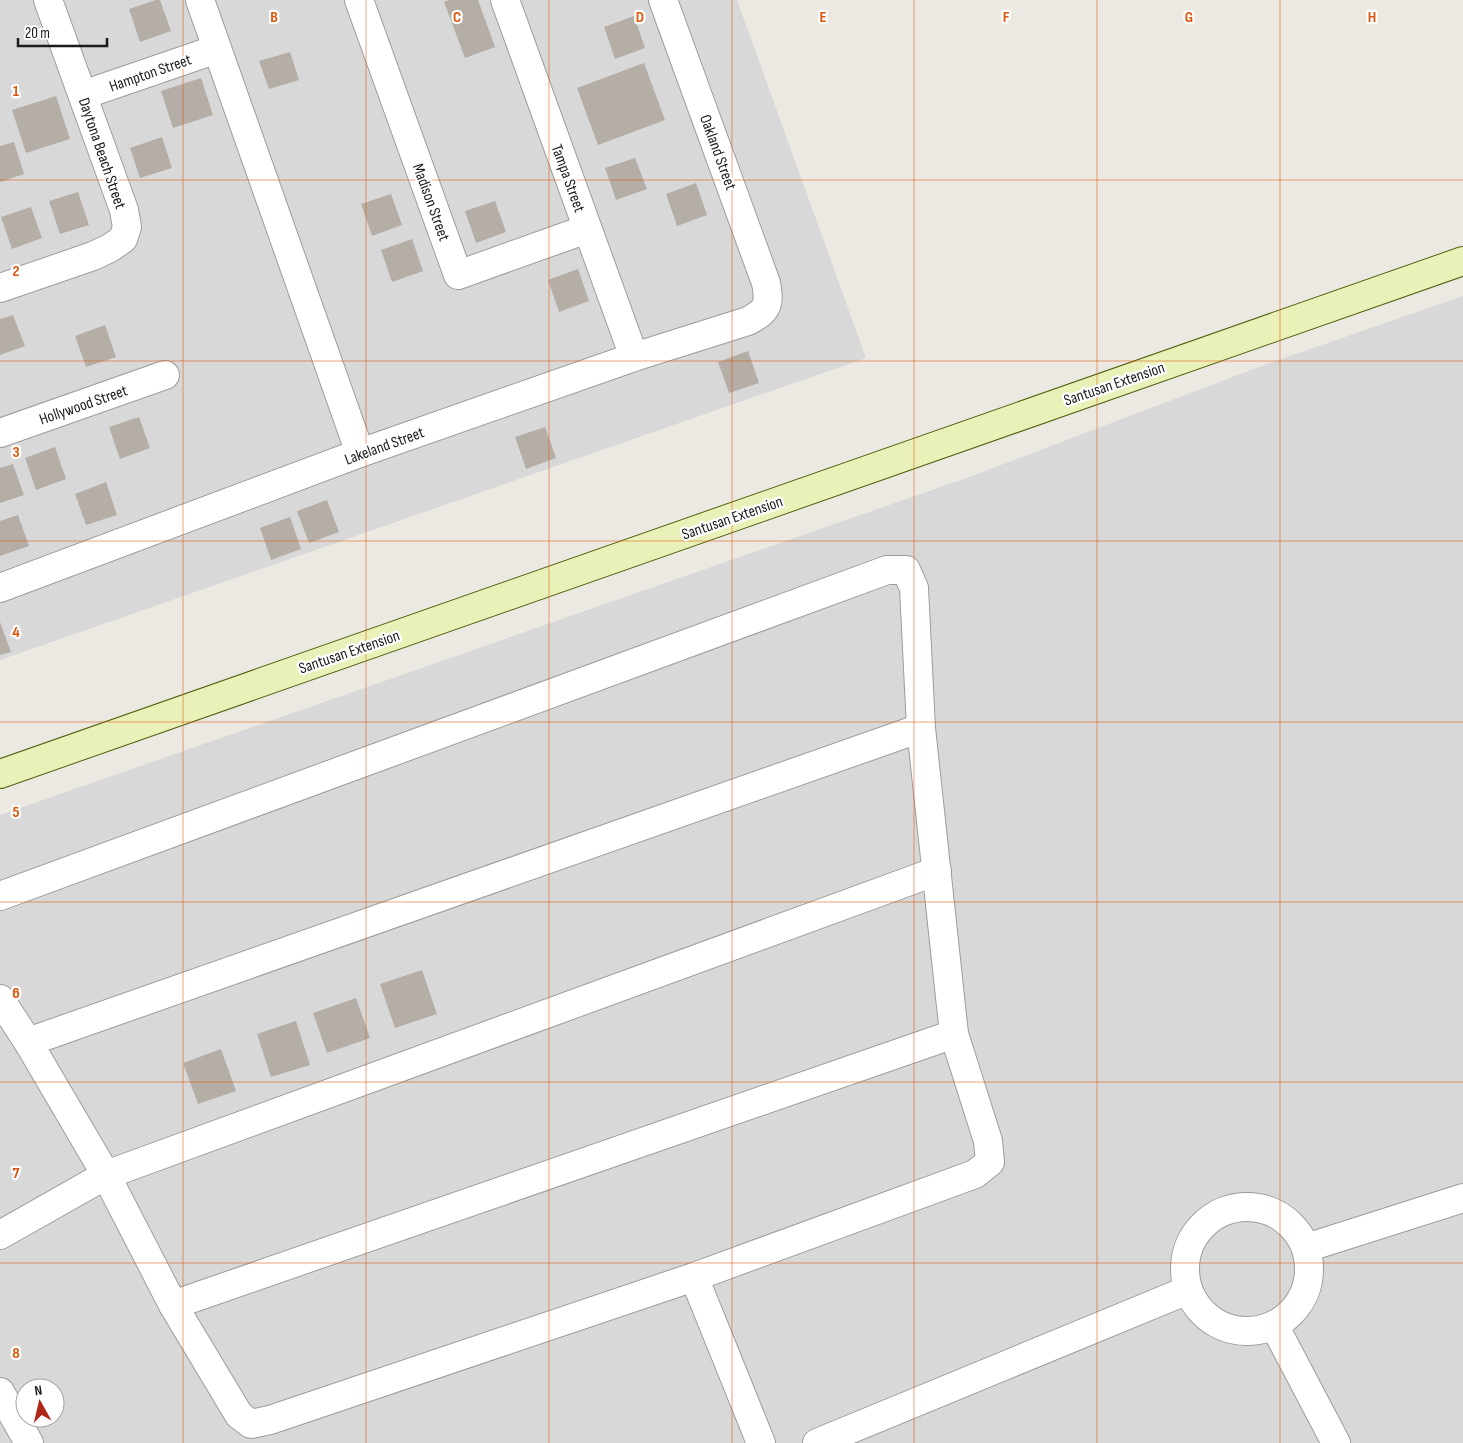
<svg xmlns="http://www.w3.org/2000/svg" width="1463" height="1443" viewBox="0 0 1463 1443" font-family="'Sofia Sans Condensed',sans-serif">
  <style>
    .residential { fill: #d9d8d8; fill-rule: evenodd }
    .building { fill: #b4aea7 }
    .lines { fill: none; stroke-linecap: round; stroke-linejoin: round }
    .street-casing { stroke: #9c9c9c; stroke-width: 30 }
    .secondary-casing { stroke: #526310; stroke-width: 30 }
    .street { stroke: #fff; stroke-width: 28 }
    .secondary { stroke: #e9f1b9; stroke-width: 28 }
    .grid { fill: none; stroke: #de560d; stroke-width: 1; stroke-opacity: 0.55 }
    .labels { text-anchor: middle; stroke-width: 4.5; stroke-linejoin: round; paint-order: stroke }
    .street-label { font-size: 16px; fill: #1b1b1b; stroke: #fff }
    .grid-label { font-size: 16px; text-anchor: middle; font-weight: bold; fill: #de560d; stroke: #fff; stroke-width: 4.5; stroke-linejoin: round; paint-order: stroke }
  </style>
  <rect width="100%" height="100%" fill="#ebe9e1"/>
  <g class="residential">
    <polygon points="0,0 737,0 866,358 0,660"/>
    <path d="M 1463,296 L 1463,1443 L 0,1443 L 0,815 L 972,476 L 1264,365 ZM 25,1388 L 55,1388 L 55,1418 L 25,1418 Z"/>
  </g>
  <g class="building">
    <polygon points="156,0 160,0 171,31 140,42 129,9"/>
    <polygon points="449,0 478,0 495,47 465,58 444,2"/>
    <polygon points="634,16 645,48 615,59 604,27"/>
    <polygon points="290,52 299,80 269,89 259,61"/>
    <polygon points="644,63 665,120 598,145 577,88"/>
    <polygon points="201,78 213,115 173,128 161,91"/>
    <polygon points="56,96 70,139 26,153 12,110"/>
    <polygon points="162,137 172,168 140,178 130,148"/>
    <polygon points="14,142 24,174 0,182 0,146"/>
    <polygon points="635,158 647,189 616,200 605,168"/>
    <polygon points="696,183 707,215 677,226 666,194"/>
    <polygon points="78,192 89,225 60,234 49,201"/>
    <polygon points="391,194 402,225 372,236 361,204"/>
    <polygon points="495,201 506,232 476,243 465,211"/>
    <polygon points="31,207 42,238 12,249 1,217"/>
    <polygon points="412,239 423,271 392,282 381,250"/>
    <polygon points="578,269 589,301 559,312 548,280"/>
    <polygon points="13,315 25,346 0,355 0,319"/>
    <polygon points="105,325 116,357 86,367 75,336"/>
    <polygon points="748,351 759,383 729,393 718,362"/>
    <polygon points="139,417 150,448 120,459 109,427"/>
    <polygon points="545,427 556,458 526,469 515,437"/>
    <polygon points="55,447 66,479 36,490 25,458"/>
    <polygon points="13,464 24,495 0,503 0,468"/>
    <polygon points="106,482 117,515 86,525 75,494"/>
    <polygon points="327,500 339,532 309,543 297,511"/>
    <polygon points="18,515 29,546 0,556 0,521"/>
    <polygon points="290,517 301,549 271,560 260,528"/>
    <polygon points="0,622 11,652 0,655"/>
    <polygon points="422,970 437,1014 395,1028 380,984"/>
    <polygon points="356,998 370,1038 327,1053 313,1013"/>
    <polygon points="296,1021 310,1065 271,1077 257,1034"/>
    <polygon points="221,1049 236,1091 198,1104 183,1063"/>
  </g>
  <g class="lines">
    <defs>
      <g id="street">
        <polyline points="200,0 360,453"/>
        <polyline points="359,0 458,275 587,229"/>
        <polyline points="505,0 634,357"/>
        <polyline points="83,95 217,49"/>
        <polyline points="0,288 93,256 110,248 123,239 127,227 124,210 48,0"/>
        <polyline points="0,433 165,375"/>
        <path d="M 0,588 L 360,453 L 634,357 L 748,321 C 768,310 770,305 766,283 L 663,0"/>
        <polyline points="0,896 887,570 906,570 914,588 921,728 954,1034 988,1141 990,1162 975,1174 694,1277 270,1420 251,1424 239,1415 173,1305 106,1175 28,1042 0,999"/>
        <polyline points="28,1042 921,728"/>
        <circle cx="1247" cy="1269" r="62"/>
        <polyline points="0,1235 106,1175 937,871"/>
        <polyline points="1306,1248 1463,1198"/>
        <polyline points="694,1277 761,1443"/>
        <polyline points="173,1305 954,1034"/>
        <polyline points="1274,1325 1336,1443"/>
        <polyline points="0,1392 29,1443"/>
        <polyline points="817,1443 1188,1290"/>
      </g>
      <polyline id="secondary" points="0,774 1463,261"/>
    </defs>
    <use href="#street" class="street-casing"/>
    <use href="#secondary" class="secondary-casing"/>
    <use href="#street" class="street"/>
    <use href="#secondary" class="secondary"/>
  </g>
  <path class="grid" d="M 183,0 L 183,1443M 366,0 L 366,1443M 549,0 L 549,1443M 732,0 L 732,1443M 914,0 L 914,1443M 1097,0 L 1097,1443M 1280,0 L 1280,1443M 0,180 L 1463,180M 0,361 L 1463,361M 0,541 L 1463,541M 0,722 L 1463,722M 0,902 L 1463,902M 0,1082 L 1463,1082M 0,1263 L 1463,1263"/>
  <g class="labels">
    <g class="street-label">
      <text transform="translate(150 72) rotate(-19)" y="6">Hampton Street</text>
      <text transform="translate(719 152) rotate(70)" y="6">Oakland Street</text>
      <text transform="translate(103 153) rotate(71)" y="6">Daytona Beach Street</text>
      <text transform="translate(569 178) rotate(70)" y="6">Tampa Street</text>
      <text transform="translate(432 202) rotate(70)" y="6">Madison Street</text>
      <text transform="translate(1114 383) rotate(-19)" y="6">Santusan Extension</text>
      <text transform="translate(83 404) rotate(-19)" y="6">Hollywood Street</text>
      <text transform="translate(384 445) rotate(-20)" y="6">Lakeland Street</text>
      <text transform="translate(732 517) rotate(-19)" y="6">Santusan Extension</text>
      <text transform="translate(349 651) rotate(-19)" y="6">Santusan Extension</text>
    </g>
  </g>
  <g class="grid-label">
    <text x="274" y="22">B</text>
    <text x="457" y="22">C</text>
    <text x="640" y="22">D</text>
    <text x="823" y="22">E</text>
    <text x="1006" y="22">F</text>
    <text x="1189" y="22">G</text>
    <text x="1372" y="22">H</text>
    <text x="16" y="96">1</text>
    <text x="16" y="276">2</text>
    <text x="16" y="457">3</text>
    <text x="16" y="637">4</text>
    <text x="16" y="817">5</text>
    <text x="16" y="998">6</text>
    <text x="16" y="1178">7</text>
    <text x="16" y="1358">8</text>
  </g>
  <g transform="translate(40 1403) rotate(352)"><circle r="24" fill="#ffffff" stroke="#a4a4a4"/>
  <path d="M0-4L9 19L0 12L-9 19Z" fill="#af2516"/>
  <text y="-8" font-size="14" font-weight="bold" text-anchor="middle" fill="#1b1b1b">N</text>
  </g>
  <path d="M18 38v8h89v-8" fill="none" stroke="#1b1b1b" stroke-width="2.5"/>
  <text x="25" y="38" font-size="15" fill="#1b1b1b" stroke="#ffffff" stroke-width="4" paint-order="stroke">20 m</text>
</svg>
